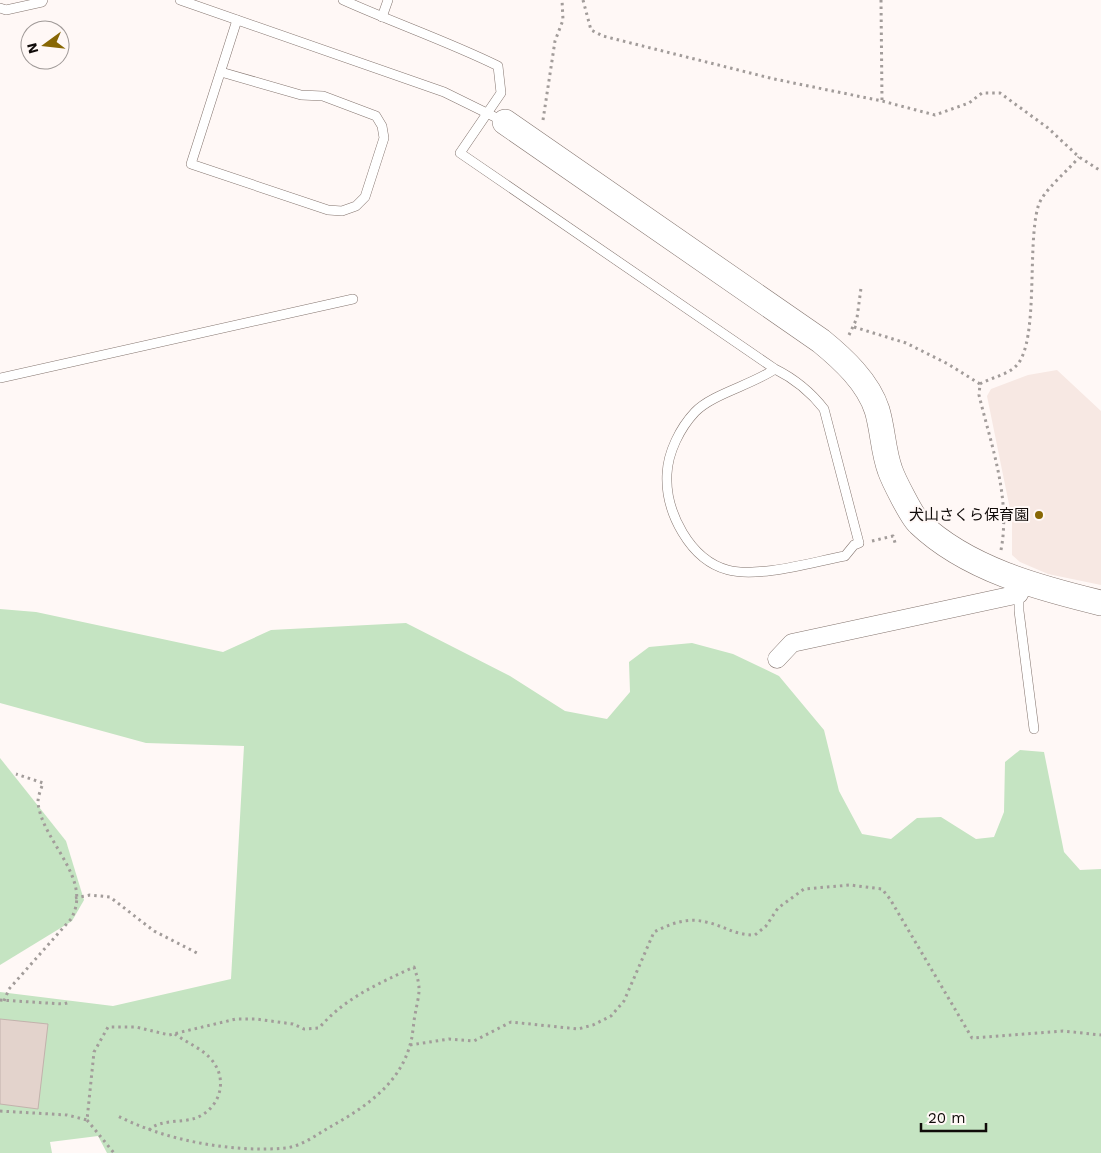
<svg xmlns="http://www.w3.org/2000/svg" width="1101" height="1153" viewBox="0 0 1101 1153" font-family="'Work Sans','Noto Sans JP',sans-serif">
  <style>
    .built { fill: #f7e8e3 }
    .green { fill: #c5e4c2 }
    .building { fill: #e3d3cc; stroke: #c2b2ac }
    .lines { fill: none; stroke-linecap: round; stroke-linejoin: round }
    .lane-casing { stroke: #84756f; stroke-width: 10 }
    .street-casing { stroke: #84756f; stroke-width: 19 }
    .secondary-casing { stroke: #84756f; stroke-width: 26 }
    .path { stroke: #a29c9a; stroke-width: 3; stroke-dasharray: 2.5 4; stroke-linecap: butt }
    .lane { stroke: #fff; stroke-width: 9 }
    .street { stroke: #fff; stroke-width: 18 }
    .secondary { stroke: #fff; stroke-width: 25 }
    .poi-dot { fill: #886704; stroke: #fff8f6; stroke-width: 2 }
    .labels { text-anchor: middle; stroke-width: 4; stroke-linejoin: round; paint-order: stroke }
    .poi-label { font-size: 15px; fill: #100b09; stroke: #fff8f6; text-anchor: end }
  </style>
  <rect width="100%" height="100%" fill="#fff8f6"/>
  <polygon class="built" points="1057,370 1101,411 1101,585 1048,574 1020,562 1012,555 1012,519 987,396 991,389 1028,375"/>
  <g class="green">
    <polygon points="0,609 36,612 223,652 271,630 406,623 510,676 565,711 607,719 630,692 629,662 649,647 692,643 733,654 779,676 824,730 839,791 862,834 891,839 917,818 941,817 976,839 994,837 1004,812 1005,762 1020,750 1044,752 1064,852 1080,870 1101,869 1101,1153 107,1153 98,1136 50,1142 52,1153 0,1153 0,992 113,1006 231,979 244,746 146,743 0,703"/>
    <polygon points="0,758 66,841 84,900 72,921 0,965"/>
  </g>
  <polygon class="building" points="0,1019 48,1024 38,1109 0,1104"/>
  <g class="lines">
    <defs>
      <g id="lane">
        <polyline points="180,0 444,92 503,121"/>
        <path d="M 343,0 C 394,23 447,41 498,66 L 501,93 L 460,153 L 775,369 C 795,379 810,391 824,409 L 859,543 L 854,545 L 845,556 C 812,562 760,578 728,570 C 690,560 665,512 667,474 C 668,452 680,428 695,412 C 712,394 752,385 775,369"/>
        <polyline points="0,8 6,10 42,2 43,0"/>
        <polyline points="382,17 388,0"/>
        <polyline points="221,72 301,95 323,96 376,116 382,126 384,138 365,197 356,206 342,211 328,210 191,164 237,20"/>
        <polyline points="0,378 353,299"/>
        <polyline points="1019,594 1019,611 1034,729"/>
      </g>
      <polyline id="street" points="777,659 792,643 1019,594 1025,581"/>
      <path id="secondary" d="M 505,122 L 821,341 C 843,359 868,382 877,410 C 883,430 883,451 890,470 C 893,479 912,517 919,523 C 967,569 1039,588 1101,603"/>
    </defs>
    <use href="#lane" class="lane-casing"/>
    <use href="#street" class="street-casing"/>
    <use href="#secondary" class="secondary-casing"/>
    <g class="path">
      <polyline points="583,0 591,30 603,36 774,79 882,101 935,115 969,103 982,93 1000,93 1048,128 1079,157 1101,171"/>
      <polyline points="881,0 882,101"/>
      <polyline points="543,120 555,41 563,20 562,0"/>
      <polyline points="854,327 906,343 948,364 980,384"/>
      <polyline points="849,335 857,318 861,288"/>
      <polyline points="872,541 893,536 896,546"/>
      <path d="M 1001,550 C 1011,498 991,445 979,395 L 980,384 C 992,377 1008,375 1017,365 C 1039,340 1027,245 1038,207 C 1042,191 1068,171 1079,157"/>
      <polyline points="75,898 90,895 110,897 154,931 197,953"/>
      <polyline points="0,1000 63,1004 71,1002"/>
      <path d="M 4,1001 L 9,989 L 71,919 C 94,878 41,841 38,802 C 38,796 41,789 43,783 L 16,774"/>
      <path d="M 410,1045 L 449,1039 L 474,1041 L 511,1022 L 578,1029 L 593,1025 L 611,1016 L 624,1001 L 654,932 C 670,924 687,917 706,922 C 725,926 733,935 755,935 L 766,926 L 778,908 L 804,889 L 850,885 L 882,889 L 890,899 L 972,1038 L 1063,1031 L 1101,1035"/>
      <path d="M 0,1111 L 67,1115 L 87,1120 L 94,1052 L 108,1027 L 136,1027 L 169,1035 L 236,1019 L 256,1019 L 293,1024 L 304,1029 L 319,1028 C 346,997 378,984 414,967 C 422,990 419,992 415,1015 C 413,1025 413,1036 410,1045 C 399,1085 364,1108 330,1127 C 316,1135 302,1146 286,1148 C 232,1153 163,1140 116,1115"/>
      <polyline points="87,1120 114,1153"/>
      <path d="M 149,1130 C 160,1119 182,1123 196,1118 C 221,1108 229,1078 210,1058 C 201,1048 187,1043 175,1034"/>
    </g>
    <use href="#lane" class="lane"/>
    <use href="#street" class="street"/>
    <use href="#secondary" class="secondary"/>
  </g>
  <circle class="poi-dot" cx="1039" cy="515" r="5"/>
  <g class="labels">
    <g class="poi-label">
      <text x="1029" y="520">犬山さくら保育園</text>
    </g>
  </g>
  <g transform="translate(45 45) rotate(255)"><circle r="24" fill="#fff8f6" stroke="#9f9997"/>
  <path d="M0-4L9 19L0 12L-9 19Z" fill="#886704"/>
  <text y="-8" font-size="14" font-weight="bold" text-anchor="middle" fill="#100b09">N</text>
  </g>
  <path d="M921 1123v8h65v-8" fill="none" stroke="#100b09" stroke-width="2.5"/>
  <text x="928" y="1123" font-size="15" fill="#100b09" stroke="#fff8f6" stroke-width="4" paint-order="stroke">20 m</text>
</svg>
